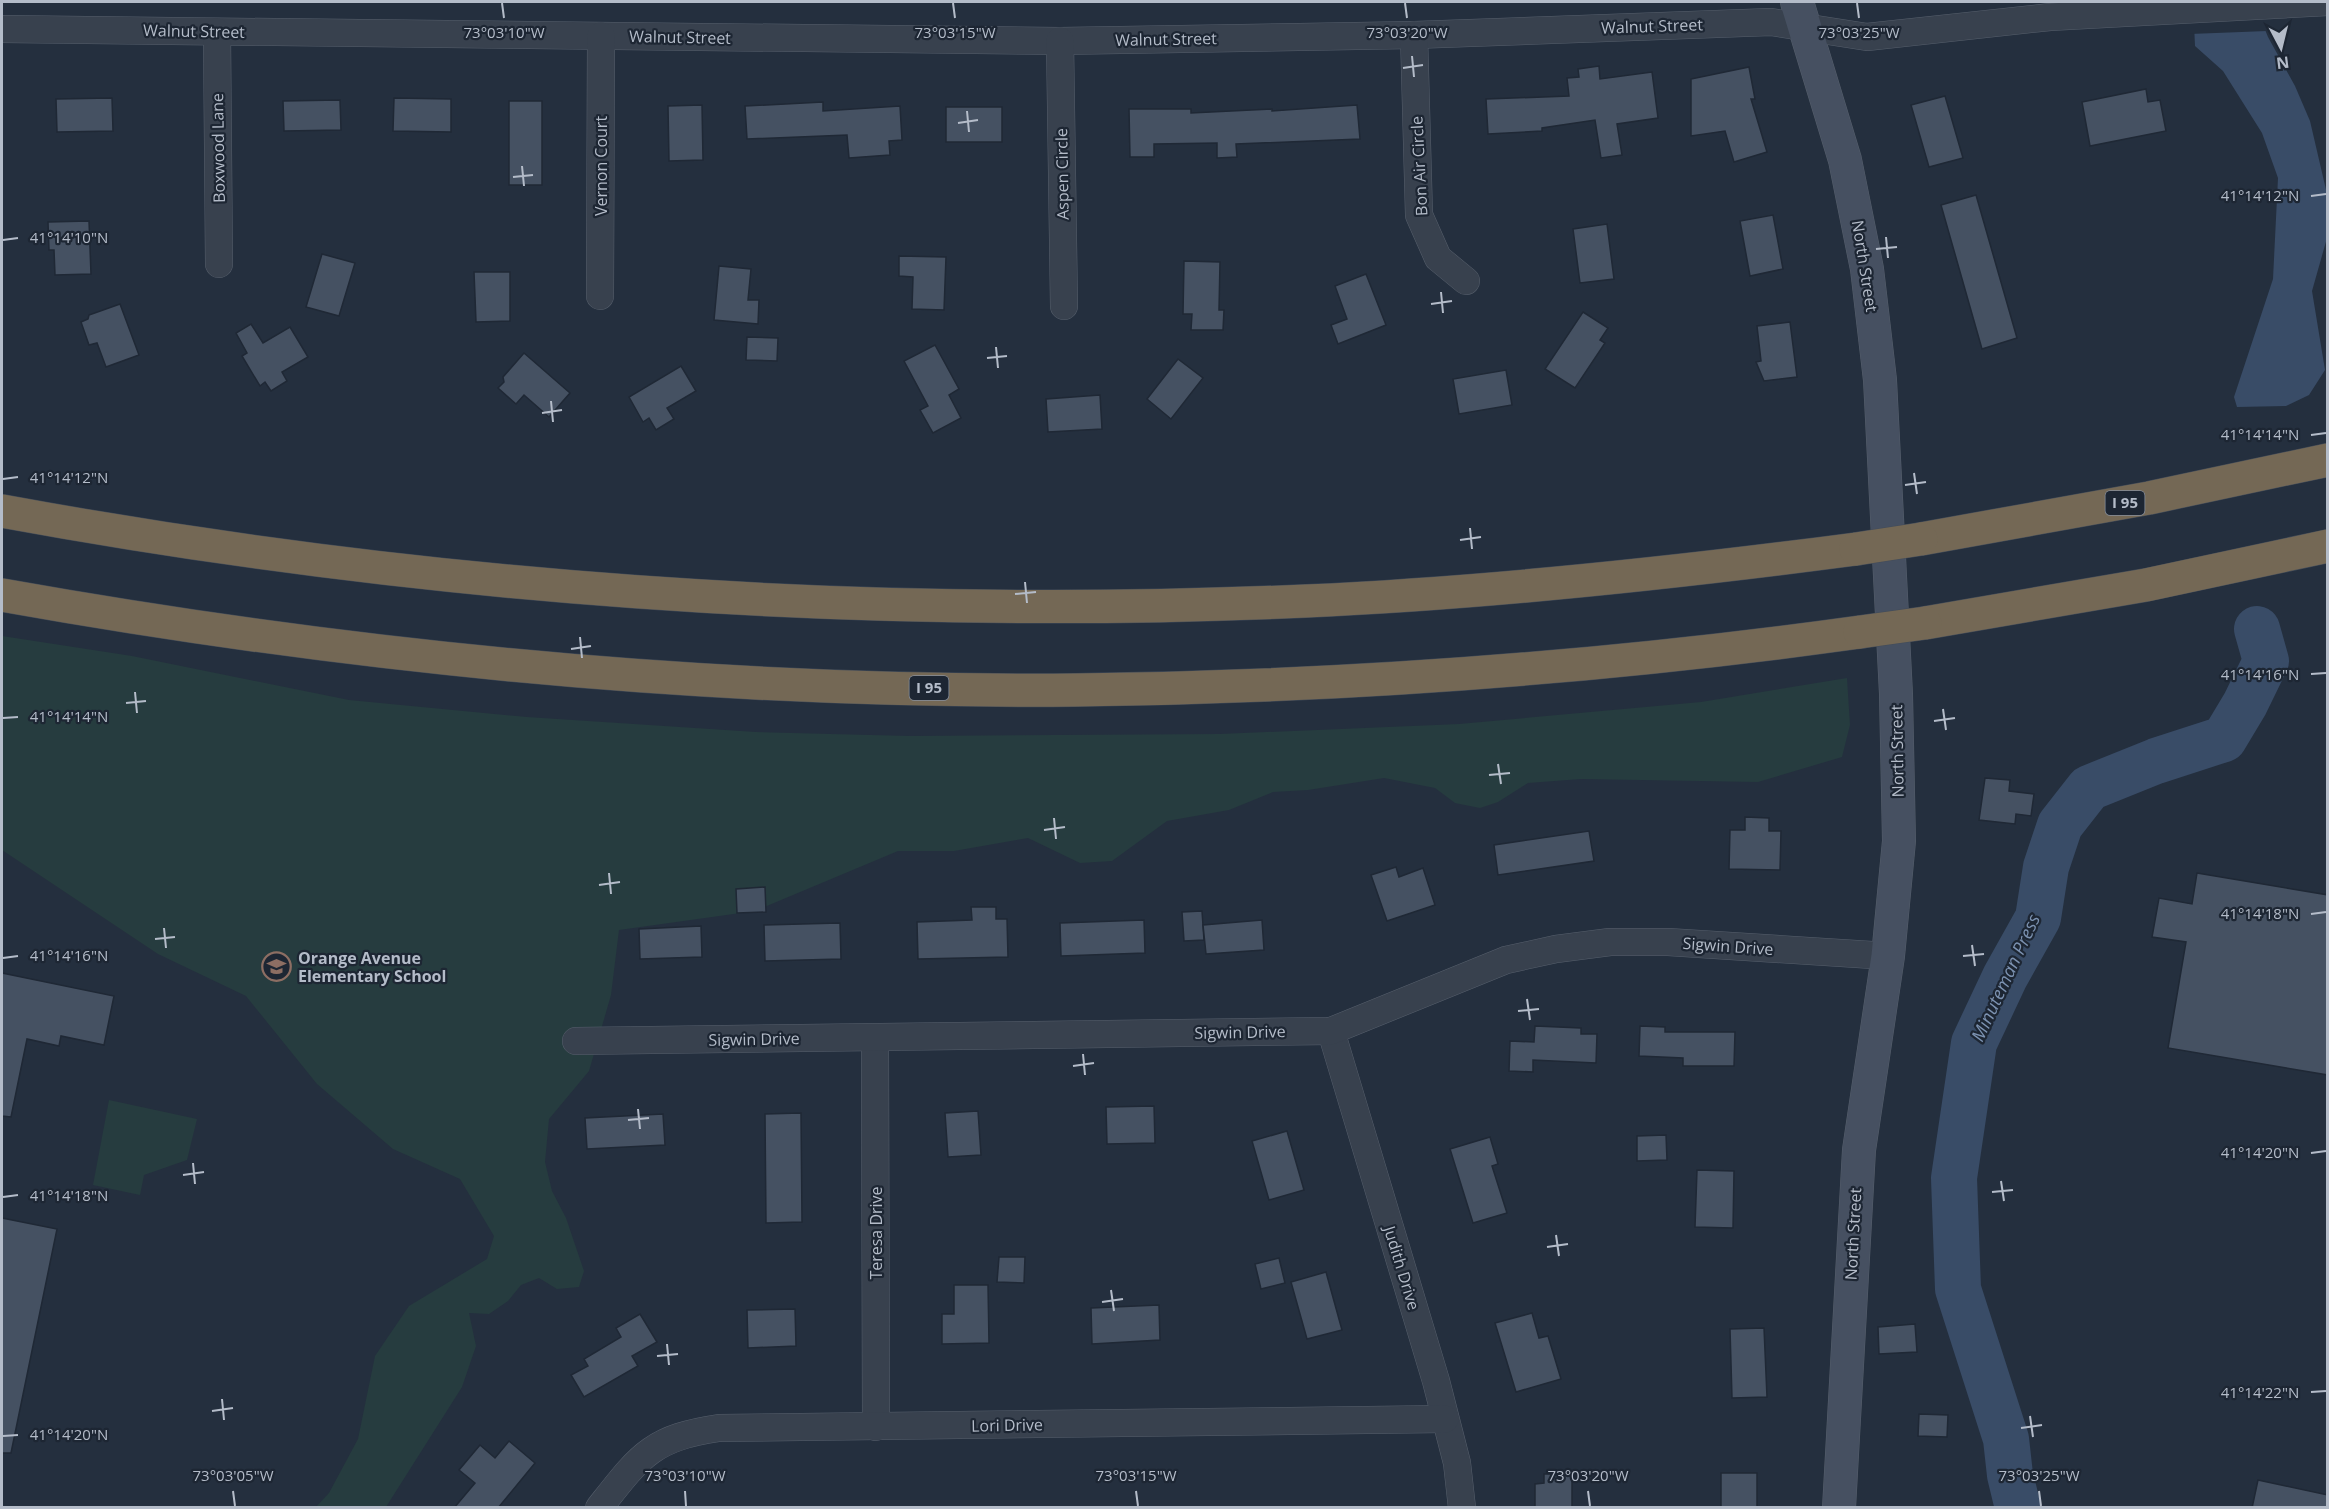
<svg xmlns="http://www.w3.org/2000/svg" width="2329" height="1509" viewBox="0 0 2329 1509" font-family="'Open Sans',sans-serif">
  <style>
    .green { fill: #263c3f }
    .water { fill: #394c67 }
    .pier { fill: #242f3e }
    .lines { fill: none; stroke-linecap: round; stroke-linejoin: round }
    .river { stroke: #394c67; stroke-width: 46 }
    .building { fill: #455162; stroke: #1f2835; stroke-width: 1.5 }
    .street-casing { stroke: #565f6c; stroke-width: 28 }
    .secondary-casing { stroke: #565f6c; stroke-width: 34 }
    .highway-casing { stroke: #434c59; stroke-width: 34 }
    .street { stroke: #38414e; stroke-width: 27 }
    .secondary { stroke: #465061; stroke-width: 33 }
    .highway { stroke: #746855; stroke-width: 33 }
    .highway-bridge-casing { stroke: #434c59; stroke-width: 34; stroke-linecap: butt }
    .highway-bridge { stroke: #746855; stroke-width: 33 }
    .ticks { fill: none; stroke: #b4bcc9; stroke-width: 2 }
    .labels { text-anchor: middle; stroke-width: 4.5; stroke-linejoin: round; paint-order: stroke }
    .shield { fill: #1d2633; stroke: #878f9c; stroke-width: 1.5 }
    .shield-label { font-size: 15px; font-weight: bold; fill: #b4bcc9 }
    .street-label { font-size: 16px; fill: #b4bcc9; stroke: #1d2633 }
    .poi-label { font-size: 16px; font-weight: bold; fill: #b4bcc9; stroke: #1d2633; text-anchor: start }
    .water-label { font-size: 18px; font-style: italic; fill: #7c92b1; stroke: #1d2633 }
    .ticks-label { font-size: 15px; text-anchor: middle; fill: #b4bcc9; stroke: #1d2633; stroke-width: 4.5; stroke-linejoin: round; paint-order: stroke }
  </style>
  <rect width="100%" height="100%" fill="#242f3e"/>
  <g class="green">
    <polygon points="2,636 132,656 349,700 527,717 756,732 910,736 1220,734 1459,724 1701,702 1847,678 1850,725 1842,757 1758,782 1581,779 1528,783 1498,802 1480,808 1455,803 1435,788 1384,778 1308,790 1273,792 1229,810 1167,821 1112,861 1080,863 1028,838 954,851 898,851 755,911 619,930 611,995 589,1071 549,1119 545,1162 552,1191 566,1218 584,1271 579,1287 557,1289 539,1278 521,1285 508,1301 489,1314 469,1313 476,1346 462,1387 386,1507 315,1508 329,1493 358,1439 375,1356 409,1306 487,1259 494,1236 460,1179 393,1149 317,1084 246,996 158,954 2,850"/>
    <polygon points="109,1100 197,1119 187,1160 144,1175 140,1195 93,1185"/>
  </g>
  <polygon class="water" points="2193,2 2254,2 2268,37 2295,86 2310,121 2327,194 2327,238 2312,291 2325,370 2309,395 2286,406 2237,407 2234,397 2273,279 2278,178 2262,133 2223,71 2195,46"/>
  <polygon class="pier" points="2190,2 2259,7 2267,31 2190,34"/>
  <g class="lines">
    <polyline class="river" points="2018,1508 2010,1475 2006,1439 1958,1289 1954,1178 1974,1043 2005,977 2038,918 2046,867 2060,825 2089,788 2156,761 2224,739 2245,704 2266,661 2257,629"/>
  </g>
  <g class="building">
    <polygon points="1599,66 1600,79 1652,72 1658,118 1617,124 1622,155 1601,158 1595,120 1542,128 1542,131 1488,134 1486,99 1569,96 1567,78 1579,77 1578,69"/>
    <polygon points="1749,67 1755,99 1751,99 1767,152 1734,162 1725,131 1691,136 1691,79"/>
    <polygon points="2146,89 2148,102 2160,100 2166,131 2090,146 2082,102"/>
    <polygon points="1945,96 1963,158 1929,167 1911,105"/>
    <polygon points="112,98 113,131 57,132 56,99"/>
    <polygon points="394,98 451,99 451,132 393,131"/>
    <polygon points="340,100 341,130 284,131 283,101"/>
    <rect x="509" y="101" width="33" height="84"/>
    <polygon points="823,102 823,111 900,106 902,140 889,141 890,155 849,158 847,135 747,139 745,106"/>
    <polygon points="702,105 703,160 669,161 668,106"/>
    <polygon points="1357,105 1360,139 1236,144 1237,157 1217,158 1217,143 1154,144 1154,157 1130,157 1129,109 1191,109 1191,113 1272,109 1272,111"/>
    <rect x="946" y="107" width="56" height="35"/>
    <polygon points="1976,195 2017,338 1982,349 1941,205"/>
    <polygon points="1773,215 1783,269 1750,276 1740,221"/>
    <polygon points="89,221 91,274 55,275 54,250 49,250 48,222"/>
    <polygon points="1607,224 1614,279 1580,283 1573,229"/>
    <polygon points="322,254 355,263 339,316 306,307"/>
    <polygon points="899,256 946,257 944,310 912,309 913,277 899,276"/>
    <polygon points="1184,261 1220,262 1219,310 1224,310 1223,330 1191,330 1192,314 1183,314"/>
    <polygon points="719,266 751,269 748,300 759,300 758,324 714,320"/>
    <polygon points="474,272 510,272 510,321 476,322"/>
    <polygon points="1366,274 1386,325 1338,344 1331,325 1347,319 1335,286"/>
    <polygon points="120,304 139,355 106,367 97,343 89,345 81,322 88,319 89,315"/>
    <polygon points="1583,312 1608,328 1600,340 1605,343 1575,388 1545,369"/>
    <polygon points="1790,322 1797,377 1764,381 1756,362 1761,361 1757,326"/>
    <polygon points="251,324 263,343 290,327 308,357 282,372 287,381 271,391 265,382 260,386 242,356 247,353 236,333"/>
    <polygon points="747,337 778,338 777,361 746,360"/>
    <polygon points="935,345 959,389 949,395 961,418 933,433 920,410 928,406 904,361"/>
    <polygon points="524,353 570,393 549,417 524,395 516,404 498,388 504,382 503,377"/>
    <polygon points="1178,359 1203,378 1171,419 1147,399"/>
    <polygon points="681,366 696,391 667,408 674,419 656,430 649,418 643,422 629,397"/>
    <polygon points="1506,370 1512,405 1459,414 1453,379"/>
    <polygon points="1100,395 1102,429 1048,432 1046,399"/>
    <polygon points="1985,778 2010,780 2009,791 2034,794 2031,816 2016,814 2015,824 1979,820"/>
    <polygon points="1745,817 1769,818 1769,831 1781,831 1780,870 1729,869 1730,830 1745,830"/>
    <polygon points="1589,831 1594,861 1498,875 1494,845"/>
    <polygon points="1396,867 1399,877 1423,868 1435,905 1387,921 1371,875"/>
    <polygon points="2197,873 2328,895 2328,1075 2168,1048 2186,942 2152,937 2159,898 2192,904"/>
    <polygon points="765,887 766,912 737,913 736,889"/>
    <polygon points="971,907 996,907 996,919 1007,919 1008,957 918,959 917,922 972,920"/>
    <polygon points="1202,911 1204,940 1184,941 1182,912"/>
    <polygon points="1144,920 1145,953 1061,956 1060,923"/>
    <polygon points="1262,920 1264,950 1206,954 1203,925"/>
    <polygon points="840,923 841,959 765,961 764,925"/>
    <polygon points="701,926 702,957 640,959 639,929"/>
    <polygon points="2,973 114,996 104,1045 61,1036 59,1046 27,1039 11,1117 2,1116"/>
    <polygon points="1535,1026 1581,1028 1581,1034 1597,1034 1596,1063 1533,1060 1533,1072 1509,1071 1510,1041 1534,1042"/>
    <polygon points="1640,1026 1665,1027 1665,1032 1735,1032 1734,1066 1683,1066 1683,1058 1639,1056"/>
    <polygon points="1154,1106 1155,1143 1107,1144 1106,1107"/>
    <polygon points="978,1111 981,1155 948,1157 945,1113"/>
    <polygon points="801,1113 802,1222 766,1223 765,1114"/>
    <polygon points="663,1114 665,1145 587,1149 585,1118"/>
    <polygon points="1287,1131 1304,1190 1269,1200 1252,1141"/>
    <polygon points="1666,1135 1667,1160 1637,1161 1637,1136"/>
    <polygon points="1490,1137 1498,1164 1492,1166 1507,1213 1473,1223 1450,1149"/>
    <polygon points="1697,1170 1734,1171 1733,1228 1695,1227"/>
    <polygon points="2,1218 57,1229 11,1453 2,1453"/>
    <polygon points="999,1257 1025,1257 1024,1283 997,1282"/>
    <polygon points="1279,1258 1285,1283 1261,1289 1255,1264"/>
    <polygon points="1326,1272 1342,1330 1307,1339 1291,1282"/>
    <polygon points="954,1285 988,1285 989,1343 942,1344 942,1314 954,1314"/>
    <polygon points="1159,1305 1160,1340 1092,1344 1091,1308"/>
    <polygon points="795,1309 796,1346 748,1348 747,1310"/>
    <polygon points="1532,1313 1539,1338 1548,1336 1561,1379 1516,1392 1495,1323"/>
    <polygon points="640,1314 657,1342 632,1356 638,1366 584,1397 571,1375 588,1366 584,1359 621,1337 616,1328"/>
    <polygon points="1915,1324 1917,1352 1879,1354 1878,1327"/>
    <polygon points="1764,1328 1767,1397 1732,1398 1730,1329"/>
    <polygon points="1919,1414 1948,1415 1947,1437 1918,1436"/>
    <polygon points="509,1441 535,1463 498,1508 454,1508 475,1483 459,1470 480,1445 495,1458"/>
    <rect x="1721" y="1473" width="36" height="35"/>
    <polygon points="1544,1474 1572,1474 1572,1508 1535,1508 1535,1484 1544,1483"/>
    <polygon points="2258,1480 2328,1495 2328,1508 2252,1508"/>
  </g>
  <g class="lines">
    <defs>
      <g id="street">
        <polyline points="2,29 1060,41 1414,35 1771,22 1867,37 2050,17 2328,2"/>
        <polyline points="217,32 219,264"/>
        <polyline points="1414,35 1419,215 1438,258 1466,281"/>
        <polyline points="1060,41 1064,306"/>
        <polyline points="600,296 601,36"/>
        <polyline points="1331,1031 1436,1381 1457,1463 1462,1508"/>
        <polyline points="875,1038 876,1427"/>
        <polyline points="576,1041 1331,1031 1506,960 1556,949 1610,942 1668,942 1888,956"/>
        <path d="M 599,1508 C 640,1456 651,1438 719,1428 L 1445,1419"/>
      </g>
      <polyline id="secondary" points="1797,2 1845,160 1867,269 1880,380 1896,694 1899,841 1888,956 1859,1150 1839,1508"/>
      <g id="highway">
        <path d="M 2,511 C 432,590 869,620 1306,601 C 1490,593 1673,573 1856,549"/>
        <polyline points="1921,539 2149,498 2328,460"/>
        <path d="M 2,595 C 355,658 715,693 1075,690 C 1338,687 1600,668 1860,632"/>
        <polyline points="1925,623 2146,585 2328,546"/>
      </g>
    </defs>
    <use href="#street" class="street-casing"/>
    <use href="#secondary" class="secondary-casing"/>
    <use href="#highway" class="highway-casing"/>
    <use href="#street" class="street"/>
    <use href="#secondary" class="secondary"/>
    <use href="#highway" class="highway"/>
    <defs>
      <g id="highway-bridge">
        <polyline points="1856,549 1921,539"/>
        <polyline points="1860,632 1925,623"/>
      </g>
    </defs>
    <use href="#highway-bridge" class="highway-bridge-casing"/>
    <use href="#highway-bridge" class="highway-bridge"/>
  </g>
  <path class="ticks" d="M 502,3 L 504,18M 953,3 L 955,18M 1405,3 L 1407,18M 1857,3 L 1859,18M 1412,56 L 1414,77M 1403,68 L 1423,65M 967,111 L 969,132M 958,123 L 978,120M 522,166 L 524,186M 513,177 L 533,175M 2311,196 L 2326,194M 1886,237 L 1888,258M 3,240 L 18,238M 1876,249 L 1897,247M 1441,292 L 1443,313M 1431,304 L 1452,301M 996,347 L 998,368M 987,358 L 1007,356M 551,401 L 553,422M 542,413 L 562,410M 2311,435 L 2326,433M 1914,473 L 1917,494M 3,479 L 18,477M 1905,485 L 1926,482M 1470,528 L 1472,549M 1460,540 L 1481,537M 1025,582 L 1027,603M 1015,594 L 1036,592M 580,637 L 582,658M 571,649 L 591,646M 2311,674 L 2326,673M 135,692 L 137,713M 126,703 L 146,701M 1943,709 L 1946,730M 3,718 L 18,717M 1934,721 L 1955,718M 1498,764 L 1501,784M 1489,775 L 1510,773M 1054,818 L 1056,839M 1044,830 L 1065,827M 609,873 L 611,894M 599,885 L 620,882M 2311,914 L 2326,912M 164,928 L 166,948M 155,939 L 175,937M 1972,945 L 1975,966M 1963,956 L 1984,954M 3,958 L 18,956M 1527,999 L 1530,1020M 1518,1011 L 1539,1009M 1083,1054 L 1085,1075M 1073,1066 L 1094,1063M 638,1109 L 640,1129M 628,1120 L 649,1118M 2311,1153 L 2326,1151M 193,1163 L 195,1184M 183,1175 L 204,1172M 2001,1181 L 2004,1201M 1992,1192 L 2013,1190M 3,1197 L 18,1195M 1556,1235 L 1559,1256M 1547,1247 L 1568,1244M 1111,1290 L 1114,1311M 1102,1302 L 1123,1299M 667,1344 L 669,1365M 657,1356 L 678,1354M 2311,1392 L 2326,1391M 222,1399 L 224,1420M 212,1411 L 233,1408M 2030,1416 L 2033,1437M 2021,1428 L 2042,1425M 3,1436 L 18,1435M 233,1491 L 235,1506M 685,1491 L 686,1506M 1136,1491 L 1138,1506M 1588,1491 L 1590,1506M 2039,1491 L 2041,1506"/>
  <defs>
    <symbol id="school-ring" viewBox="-11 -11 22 22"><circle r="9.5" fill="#1d2633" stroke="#8d6e63" stroke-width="1.5"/><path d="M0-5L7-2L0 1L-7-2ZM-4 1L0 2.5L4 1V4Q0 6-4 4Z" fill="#8d6e63"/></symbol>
  </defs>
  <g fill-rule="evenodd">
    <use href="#school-ring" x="260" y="950" width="33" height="33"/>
  </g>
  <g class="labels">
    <g class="shield">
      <rect x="2105.5" y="491" width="39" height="24" rx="4.5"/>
      <rect x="909.5" y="676" width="39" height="24" rx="4.5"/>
    </g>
    <g class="shield-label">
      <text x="2125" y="508">I 95</text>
      <text x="929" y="693">I 95</text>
    </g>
    <g class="street-label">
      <text transform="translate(1652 26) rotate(-2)" y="6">Walnut Street</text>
      <text transform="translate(194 31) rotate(1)" y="6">Walnut Street</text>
      <text transform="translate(680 37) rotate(1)" y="6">Walnut Street</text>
      <text transform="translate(1166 39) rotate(-1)" y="6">Walnut Street</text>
      <text transform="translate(218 148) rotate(-91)" y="6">Boxwood Lane</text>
      <text transform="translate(601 166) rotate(-90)" y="6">Vernon Court</text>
      <text transform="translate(1419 166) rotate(-93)" y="6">Bon Air Circle</text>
      <text transform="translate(1062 174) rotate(-91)" y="6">Aspen Circle</text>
      <text transform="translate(1865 266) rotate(81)" y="6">North Street</text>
      <text transform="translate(1897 751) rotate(-91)" y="6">North Street</text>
      <text transform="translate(1728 946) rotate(4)" y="6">Sigwin Drive</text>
      <text transform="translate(1240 1032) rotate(-1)" y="6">Sigwin Drive</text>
      <text transform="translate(754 1039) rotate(-1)" y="6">Sigwin Drive</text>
      <text transform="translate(876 1233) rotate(-90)" y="6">Teresa Drive</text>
      <text transform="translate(1853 1234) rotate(-87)" y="6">North Street</text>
      <text transform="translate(1402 1268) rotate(73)" y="6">Judith Drive</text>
      <text transform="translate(1007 1425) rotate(-1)" y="6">Lori Drive</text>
    </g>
    <g class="poi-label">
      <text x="298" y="964">Orange Avenue<tspan x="298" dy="18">Elementary School</tspan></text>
    </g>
    <g class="water-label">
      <text transform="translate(2006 978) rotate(-65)" y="6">Minuteman Press</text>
    </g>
  </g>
  <g class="ticks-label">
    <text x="504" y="38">73°03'10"W</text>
    <text x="955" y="38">73°03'15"W</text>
    <text x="1407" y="38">73°03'20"W</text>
    <text x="1859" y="38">73°03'25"W</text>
    <text x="2260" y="201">41°14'12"N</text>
    <text x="69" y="243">41°14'10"N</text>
    <text x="2260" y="440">41°14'14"N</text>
    <text x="69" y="483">41°14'12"N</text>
    <text x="2260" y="680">41°14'16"N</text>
    <text x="69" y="722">41°14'14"N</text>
    <text x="2260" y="919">41°14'18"N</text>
    <text x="69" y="961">41°14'16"N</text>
    <text x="2260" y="1158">41°14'20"N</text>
    <text x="69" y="1201">41°14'18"N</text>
    <text x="2260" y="1398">41°14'22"N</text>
    <text x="69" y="1440">41°14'20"N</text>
    <text x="233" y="1481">73°03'05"W</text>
    <text x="685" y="1481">73°03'10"W</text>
    <text x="1136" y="1481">73°03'15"W</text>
    <text x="1588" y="1481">73°03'20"W</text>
    <text x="2039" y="1481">73°03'25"W</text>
  </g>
  <rect width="2329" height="1509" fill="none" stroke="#b4bcc9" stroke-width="6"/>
  <g transform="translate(2281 48) rotate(173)" stroke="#1d2633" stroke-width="4.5" paint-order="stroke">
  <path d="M0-4.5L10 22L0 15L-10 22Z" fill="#b4bcc9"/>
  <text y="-9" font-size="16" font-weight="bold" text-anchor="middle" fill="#b4bcc9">N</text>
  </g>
</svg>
